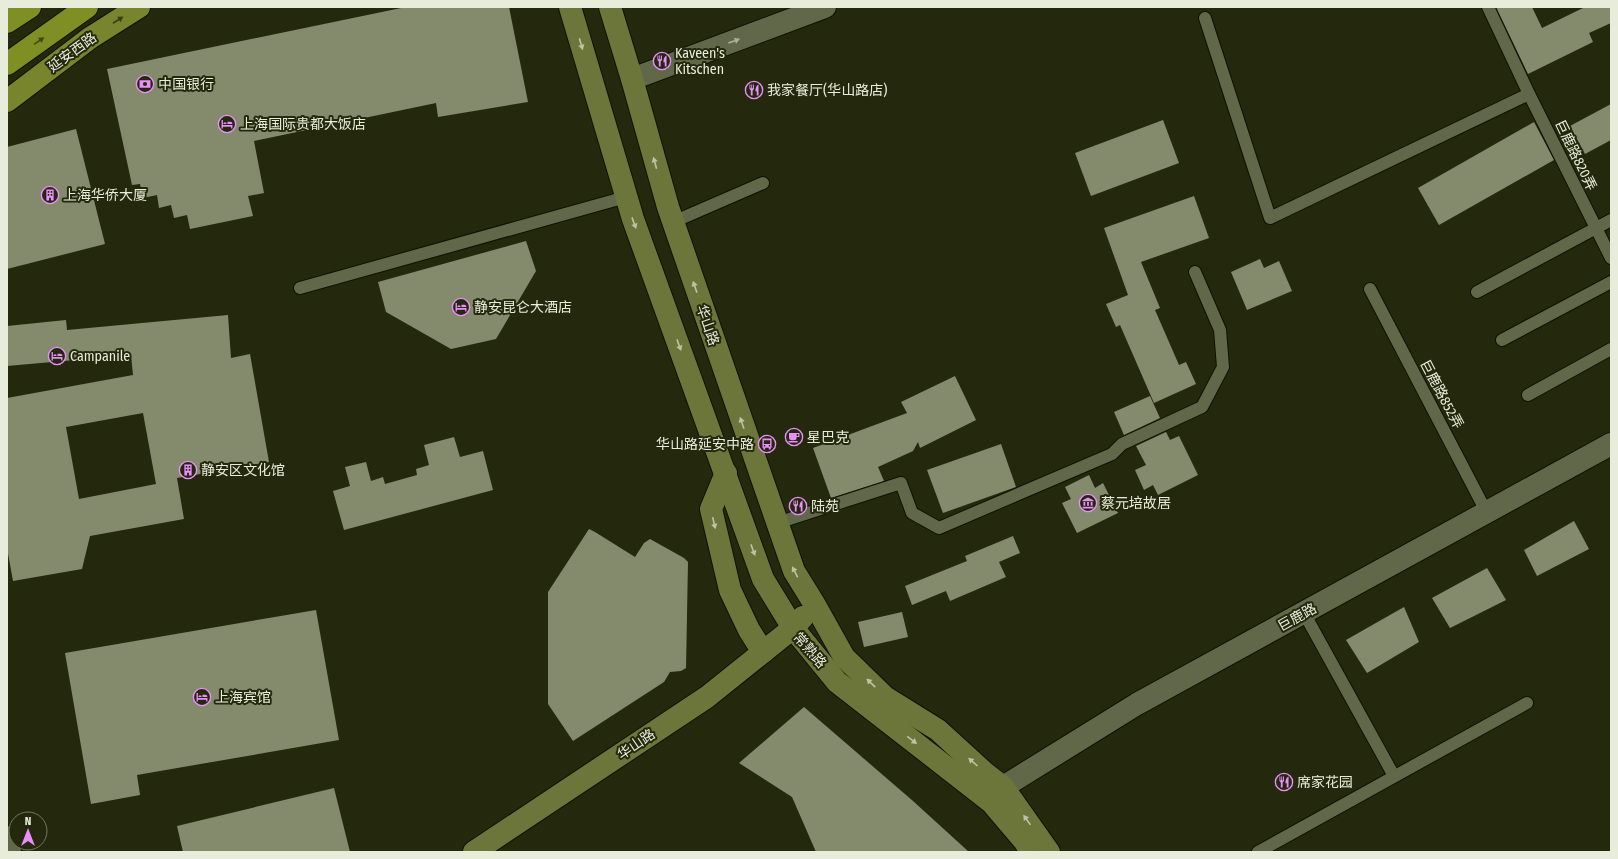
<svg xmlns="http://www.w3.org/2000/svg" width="1618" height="859" viewBox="0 0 1618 859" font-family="'Fira Sans Condensed','Noto Sans SC',sans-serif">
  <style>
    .building { fill: #848b6c; fill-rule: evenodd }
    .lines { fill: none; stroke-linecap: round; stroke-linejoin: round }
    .service-casing { stroke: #0e1200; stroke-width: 14 }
    .minor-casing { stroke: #0e1200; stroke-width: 24 }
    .tertiary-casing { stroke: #0e1200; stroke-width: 24 }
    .secondary-casing { stroke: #0e1200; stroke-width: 24 }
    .primary-casing { stroke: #0e1200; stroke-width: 24 }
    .trunk-casing { stroke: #0e1200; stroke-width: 24 }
    .service { stroke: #616749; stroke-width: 12 }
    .minor { stroke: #616749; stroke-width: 22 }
    .tertiary { stroke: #616749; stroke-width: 22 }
    .secondary { stroke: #6c763b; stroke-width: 22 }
    .primary { stroke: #78852d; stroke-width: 22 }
    .trunk { stroke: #808f24; stroke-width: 22 }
    .oneway { fill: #394015 }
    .oneway2 { fill: #404814 }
    .oneway3 { fill: #abb099 }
    .oneway4 { fill: #bdc3a3 }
    .labels { text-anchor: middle; stroke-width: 4; stroke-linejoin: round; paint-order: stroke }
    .street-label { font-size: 14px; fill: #e8ecdb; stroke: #24290d }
    .poi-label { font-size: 14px; fill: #e8ecdb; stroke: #24290d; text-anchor: start }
  </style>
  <rect width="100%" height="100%" fill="#24290d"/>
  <g class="building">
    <polygon points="406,7 509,7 528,102 438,117 436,103 254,141 264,193 248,196 253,216 190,229 187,215 174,218 171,205 159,208 157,195 143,198 140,184 132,185 107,69"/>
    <polygon points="1496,7 1532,7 1542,28 1585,7 1611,7 1611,23 1589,33 1593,42 1528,74"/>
    <polygon points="1611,104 1611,140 1585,154 1570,126"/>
    <polygon points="1163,120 1179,163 1091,196 1075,153"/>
    <polygon points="1534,122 1554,160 1439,225 1418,188"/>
    <polygon points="76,129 105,244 7,269 7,147"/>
    <polygon points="1194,196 1209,238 1141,262 1160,308 1155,310 1179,365 1186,362 1196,384 1154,403 1120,325 1116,327 1106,304 1128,295 1104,228"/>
    <polygon points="526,241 536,271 496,339 451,349 386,312 378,282"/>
    <polygon points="1260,259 1264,268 1279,261 1292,291 1247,310 1231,272"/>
    <path d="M 228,315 L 231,358 L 250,354 L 269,462 L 177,478 L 184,519 L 90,536 L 82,569 L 13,581 L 7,548 L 7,398 L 133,375 L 131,355 L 7,366 L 7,326 L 66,320 L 67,330 ZM 143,413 L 156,484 L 79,499 L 66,427 Z"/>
    <polygon points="955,376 976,420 920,448 918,442 913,451 878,467 884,481 831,498 813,448 907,413 901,402"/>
    <polygon points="1150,396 1160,418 1124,435 1114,412"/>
    <polygon points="1166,432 1170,440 1179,436 1198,475 1158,495 1153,485 1144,490 1135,470 1146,465 1136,446"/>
    <polygon points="454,437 460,457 483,451 493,490 344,530 333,491 350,486 345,467 366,462 371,481 383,477 385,484 417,475 416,469 429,465 424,445"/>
    <polygon points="1001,444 1016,487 943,513 927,470"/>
    <polygon points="1089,475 1095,488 1103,483 1118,513 1077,533 1062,503 1071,499 1065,487"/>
    <polygon points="1574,521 1589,549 1537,576 1524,550"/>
    <polygon points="589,529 595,532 635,557 644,543 650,539 684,558 688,562 686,668 681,671 670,672 664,682 573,741 548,704 548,592"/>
    <polygon points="1013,536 1020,553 999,562 1006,577 950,601 946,591 912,605 905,586 967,561 965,556"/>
    <polygon points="1487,568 1506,600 1450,628 1432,598"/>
    <polygon points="1404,607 1419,642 1367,673 1346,640"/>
    <polygon points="316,610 339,740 137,775 140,795 91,804 65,653"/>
    <polygon points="902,612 908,637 864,647 858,622"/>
    <polygon points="804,707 913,801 969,852 816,852 792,797 739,763"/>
    <polygon points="334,788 350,852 183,852 177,826"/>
  </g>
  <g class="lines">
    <defs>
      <g id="service">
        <polyline points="1205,18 1270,218 1529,94 1488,7"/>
        <polyline points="1529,94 1611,258"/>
        <polyline points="673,222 763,183"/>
        <polyline points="300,288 626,197"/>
        <polyline points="1370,289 1487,513"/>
        <polyline points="1477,292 1611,220"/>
        <polyline points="1502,340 1611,282"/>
        <polyline points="1528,395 1611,349"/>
        <polyline points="777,523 901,483 912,513 939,528 1112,454 1122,444 1202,407 1223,367 1220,330 1195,272"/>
        <polyline points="1304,613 1394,776"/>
        <polyline points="1258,852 1527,703"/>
      </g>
      <g id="minor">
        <polyline points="632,79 825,7"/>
        <polyline points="991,801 1003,787 1137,704 1611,444"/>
      </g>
      <polyline id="tertiary" points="7,837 10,852"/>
      <g id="secondary">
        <polyline points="570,7 633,219 763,579 793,628 837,682 991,802 1025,842 1031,852"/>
        <polyline points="610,7 632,79 668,207 794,571 815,605 844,657 885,697 938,730 985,773 1003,787 1049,852"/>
        <polyline points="726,473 711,509 730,590 749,630 763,652"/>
        <polyline points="474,852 707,697 793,628 803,617"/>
      </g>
      <polyline id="primary" points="7,101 90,38 139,7"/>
      <g id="trunk">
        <polyline points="7,22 30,7"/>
        <polyline points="7,64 87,7"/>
      </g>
    </defs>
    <use href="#service" class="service-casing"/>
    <use href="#minor" class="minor-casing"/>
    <use href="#tertiary" class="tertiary-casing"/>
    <use href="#secondary" class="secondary-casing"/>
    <use href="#primary" class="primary-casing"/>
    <use href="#trunk" class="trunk-casing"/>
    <use href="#service" class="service"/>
    <use href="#minor" class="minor"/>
    <use href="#tertiary" class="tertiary"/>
    <use href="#secondary" class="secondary"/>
    <use href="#primary" class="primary"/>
    <use href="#trunk" class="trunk"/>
  </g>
  <defs><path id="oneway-solid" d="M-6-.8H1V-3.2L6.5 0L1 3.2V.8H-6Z"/></defs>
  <use class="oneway" href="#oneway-solid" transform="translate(118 20) rotate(-33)"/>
  <use class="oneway2" href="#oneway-solid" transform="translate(39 41) rotate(-35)"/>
  <use class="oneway3" href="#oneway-solid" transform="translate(734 41) rotate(-20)"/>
  <g class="oneway4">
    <use href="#oneway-solid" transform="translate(581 44) rotate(74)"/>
    <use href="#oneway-solid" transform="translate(655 163) rotate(-105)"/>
    <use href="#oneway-solid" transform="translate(634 223) rotate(70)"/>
    <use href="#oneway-solid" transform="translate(695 287) rotate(-109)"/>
    <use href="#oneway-solid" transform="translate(679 345) rotate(70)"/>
    <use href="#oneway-solid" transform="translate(742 423) rotate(-109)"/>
    <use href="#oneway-solid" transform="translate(714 523) rotate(77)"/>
    <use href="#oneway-solid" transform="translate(753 550) rotate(70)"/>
    <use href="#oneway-solid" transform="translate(795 572) rotate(-117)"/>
    <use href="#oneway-solid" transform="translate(871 683) rotate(-136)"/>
    <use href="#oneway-solid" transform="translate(912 740) rotate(38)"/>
    <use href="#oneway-solid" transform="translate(973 762) rotate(-138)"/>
    <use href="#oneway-solid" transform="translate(1027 820) rotate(-125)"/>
  </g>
  <defs>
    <symbol id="restaurant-ring" viewBox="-11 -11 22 22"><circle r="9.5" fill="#24290d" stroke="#ea8dfd" stroke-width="1.5"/><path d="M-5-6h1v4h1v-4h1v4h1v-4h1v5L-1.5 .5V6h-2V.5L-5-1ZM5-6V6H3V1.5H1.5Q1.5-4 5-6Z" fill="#ea8dfd"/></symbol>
    <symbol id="bank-ring" viewBox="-11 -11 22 22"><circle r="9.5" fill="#24290d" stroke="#ea8dfd" stroke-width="1.5"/><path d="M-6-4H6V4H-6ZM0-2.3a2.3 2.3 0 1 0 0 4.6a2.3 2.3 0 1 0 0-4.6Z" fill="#ea8dfd"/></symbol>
    <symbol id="hotel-ring" viewBox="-11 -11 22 22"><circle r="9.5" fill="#24290d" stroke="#ea8dfd" stroke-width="1.5"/><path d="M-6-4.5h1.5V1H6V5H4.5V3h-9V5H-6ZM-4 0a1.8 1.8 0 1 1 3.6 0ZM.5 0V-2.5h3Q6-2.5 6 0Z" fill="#ea8dfd"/></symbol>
    <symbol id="building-ring" viewBox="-11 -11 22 22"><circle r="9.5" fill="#24290d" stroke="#ea8dfd" stroke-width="1.5"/><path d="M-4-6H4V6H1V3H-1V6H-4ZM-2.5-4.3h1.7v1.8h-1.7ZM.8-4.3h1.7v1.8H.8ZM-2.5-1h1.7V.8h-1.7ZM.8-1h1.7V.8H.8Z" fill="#ea8dfd"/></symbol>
    <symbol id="cafe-ring" viewBox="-11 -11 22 22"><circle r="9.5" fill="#24290d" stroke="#ea8dfd" stroke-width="1.5"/><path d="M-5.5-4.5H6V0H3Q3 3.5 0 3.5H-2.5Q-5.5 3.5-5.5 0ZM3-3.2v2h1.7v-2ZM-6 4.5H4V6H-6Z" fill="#ea8dfd"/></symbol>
    <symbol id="bus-ring" viewBox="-11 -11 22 22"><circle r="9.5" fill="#24290d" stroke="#ea8dfd" stroke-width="1.5"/><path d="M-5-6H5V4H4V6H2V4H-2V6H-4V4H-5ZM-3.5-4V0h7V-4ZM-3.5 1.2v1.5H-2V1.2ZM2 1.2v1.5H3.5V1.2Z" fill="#ea8dfd"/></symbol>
    <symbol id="museum-ring" viewBox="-11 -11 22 22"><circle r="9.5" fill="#24290d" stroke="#ea8dfd" stroke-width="1.5"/><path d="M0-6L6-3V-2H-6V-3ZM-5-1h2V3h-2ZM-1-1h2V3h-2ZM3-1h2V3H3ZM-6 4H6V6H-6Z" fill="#ea8dfd"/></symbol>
  </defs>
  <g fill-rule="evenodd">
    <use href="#restaurant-ring" x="652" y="51" width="20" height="20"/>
    <use href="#bank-ring" x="135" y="74" width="20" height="20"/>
    <use href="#restaurant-ring" x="744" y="80" width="20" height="20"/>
    <use href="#hotel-ring" x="217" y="114" width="20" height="20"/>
    <use href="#building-ring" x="40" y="185" width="20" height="20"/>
    <use href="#hotel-ring" x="451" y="297" width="20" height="20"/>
    <use href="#hotel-ring" x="47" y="346" width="20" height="20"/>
    <use href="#cafe-ring" x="784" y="427" width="20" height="20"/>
    <use href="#bus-ring" x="757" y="434" width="20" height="20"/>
    <use href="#building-ring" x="178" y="460" width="20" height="20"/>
    <use href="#museum-ring" x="1078" y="493" width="20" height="20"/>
    <use href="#restaurant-ring" x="788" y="496" width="20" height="20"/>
    <use href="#hotel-ring" x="192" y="687" width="20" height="20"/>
    <use href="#restaurant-ring" x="1274" y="772" width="20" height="20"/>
  </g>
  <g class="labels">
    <g class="street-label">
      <text transform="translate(72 52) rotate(-36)" y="5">延安西路</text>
      <text transform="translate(1576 155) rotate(64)" y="5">巨鹿路820弄</text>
      <text transform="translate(708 325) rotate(71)" y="5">华山路</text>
      <text transform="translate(1442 394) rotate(62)" y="5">巨鹿路852弄</text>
      <text transform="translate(1297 617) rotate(-29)" y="5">巨鹿路</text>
      <text transform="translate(810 650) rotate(49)" y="5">常熟路</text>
      <text transform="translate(636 744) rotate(-34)" y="5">华山路</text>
    </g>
    <g class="poi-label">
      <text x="675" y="58">Kaveen's<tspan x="675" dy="16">Kitschen</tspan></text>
      <text x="158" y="89">中国银行</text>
      <text x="767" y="95">我家餐厅(华山路店)</text>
      <text x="240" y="129">上海国际贵都大饭店</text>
      <text x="63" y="200">上海华侨大厦</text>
      <text x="474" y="312">静安昆仑大酒店</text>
      <text x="70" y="361">Campanile</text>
      <text x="807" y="442">星巴克</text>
      <text x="754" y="449" text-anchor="end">华山路延安中路</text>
      <text x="201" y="475">静安区文化馆</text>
      <text x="1101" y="508">蔡元培故居</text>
      <text x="811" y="511">陆苑</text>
      <text x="215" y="702">上海宾馆</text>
      <text x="1297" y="787">席家花园</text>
    </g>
  </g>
  <rect width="1618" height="859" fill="none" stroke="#e8ecdb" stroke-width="16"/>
  <g transform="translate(28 831)"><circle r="19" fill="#24290d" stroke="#72775f"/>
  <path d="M0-3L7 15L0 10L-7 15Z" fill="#ea8dfd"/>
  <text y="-6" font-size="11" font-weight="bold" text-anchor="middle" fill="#e8ecdb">N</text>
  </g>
</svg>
